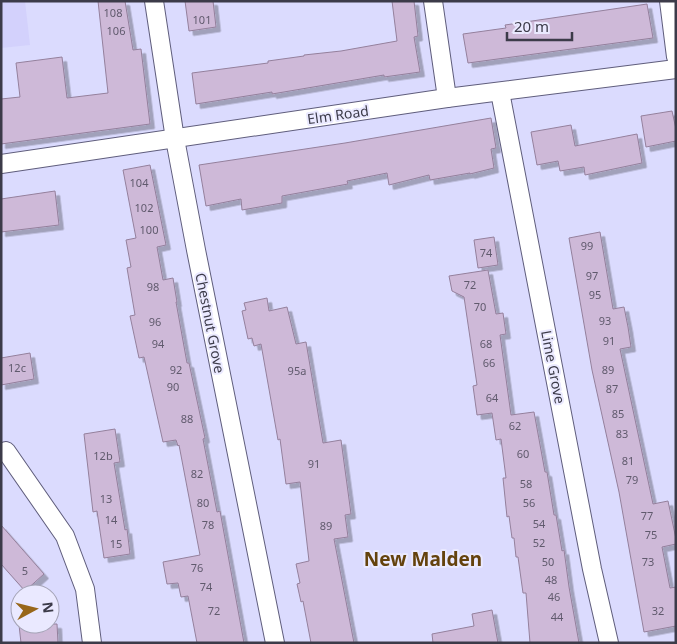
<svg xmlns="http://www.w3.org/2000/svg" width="677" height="644" viewBox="0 0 677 644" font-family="'Noto Sans',sans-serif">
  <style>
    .built { fill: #d3d1fc }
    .building { fill: #ceb9d8; stroke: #94809c; filter: url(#shadow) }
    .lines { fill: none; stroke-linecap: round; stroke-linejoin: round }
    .street-casing { stroke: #5f5d7c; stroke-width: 20 }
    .street { stroke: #fff; stroke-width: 18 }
    .labels { text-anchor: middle; stroke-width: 4; stroke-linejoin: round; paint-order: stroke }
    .number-label { font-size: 11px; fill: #605a6d }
    .street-label { font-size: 14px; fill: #3c3b49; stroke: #eae9ff }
    .district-label { font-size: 19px; font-weight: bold; fill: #64420d; stroke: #eae9ff }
  </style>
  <defs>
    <filter id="shadow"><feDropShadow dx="4.5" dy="4.5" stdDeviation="0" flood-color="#0004"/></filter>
  </defs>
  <rect width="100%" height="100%" fill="#dbdbfe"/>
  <polygon class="built" points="1,1 25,1 30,45 1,48"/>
  <g class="building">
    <polygon points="98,1 125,1 133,50 141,49 150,124 1,144 1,99 20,97 16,63 62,57 67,98 108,93"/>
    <polygon points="185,1 213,1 216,27 189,31"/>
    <polygon points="392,1 414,1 418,36 414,37 420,72 384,77 384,75 272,94 272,92 196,104 192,73 268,63 268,61 304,56 304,55 341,51 397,41"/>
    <polygon points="647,4 653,38 468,63 463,34 506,28 505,25"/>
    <polygon points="672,111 676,129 676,141 646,147 641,116"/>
    <polygon points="491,118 496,148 491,149 494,168 470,174 470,173 430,180 429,175 389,185 387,173 347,181 348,184 282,196 282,203 242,210 241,199 206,206 199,165 345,143"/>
    <polygon points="571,125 575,146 637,134 642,163 585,175 584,167 560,171 558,161 537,165 531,132"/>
    <polygon points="150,165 166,245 157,247 163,280 173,278 177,302 176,302 187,363 189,363 205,438 203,439 217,512 220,511 244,643 197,643 188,596 181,597 178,583 167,584 163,562 200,555 179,445 178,446 176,440 163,442 144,357 139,358 130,316 135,315 127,268 131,267 126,240 136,238 123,170"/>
    <polygon points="55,191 59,225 1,232 1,199"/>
    <polygon points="600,232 613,309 624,307 628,327 631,347 620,349 653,504 668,501 676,539 676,544 662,547 670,588 676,587 676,626 644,632 619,492 592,370 569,238"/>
    <polygon points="494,237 498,265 478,268 474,240"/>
    <polygon points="488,270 496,314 503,313 506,334 500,335 511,415 534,412 545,472 547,472 554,515 556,515 562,551 564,550 569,587 579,643 530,643 526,593 523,593 518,557 516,557 514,538 512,538 509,516 507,517 503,478 506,478 501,439 496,440 492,413 477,415 473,386 477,385 464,297 452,291 449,276"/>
    <polygon points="267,298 269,311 287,307 296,344 306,342 323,443 341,440 351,514 345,515 348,537 334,539 354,643 311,643 303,601 301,602 297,584 300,583 296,564 309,561 300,482 286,484 280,439 278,440 261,344 254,346 252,338 248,339 242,311 246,310 244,303"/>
    <polygon points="30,353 34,379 1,385 1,358"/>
    <polygon points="115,429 120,462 114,463 125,530 127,529 130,554 104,558 97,511 93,512 84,434"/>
    <polygon points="1,525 44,574 25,591 1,564"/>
    <polygon points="492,610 498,643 433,643 432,634 474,626 472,614"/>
    <polygon points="33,624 57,624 58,643 21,643 19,625"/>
  </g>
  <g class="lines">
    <defs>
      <g id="street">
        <polyline points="154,1 175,139 196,250 275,643"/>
        <polyline points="433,1 447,98"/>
        <polyline points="669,1 676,57"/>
        <polyline points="500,92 592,569 609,643"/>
        <polyline points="1,164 447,98 676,69"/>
        <polyline points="6,451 65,536 85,589 92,643"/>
      </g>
    </defs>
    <use href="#street" class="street-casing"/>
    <use href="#street" class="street"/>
  </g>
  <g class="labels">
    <g class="number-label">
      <text x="113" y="17">108</text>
      <text x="202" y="24">101</text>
      <text x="116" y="35">106</text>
      <text x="139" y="187">104</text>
      <text x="144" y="212">102</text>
      <text x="149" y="234">100</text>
      <text x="587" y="250">99</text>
      <text x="486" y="257">74</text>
      <text x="592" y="280">97</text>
      <text x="470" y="289">72</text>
      <text x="153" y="291">98</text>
      <text x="595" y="299">95</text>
      <text x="480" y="311">70</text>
      <text x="605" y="325">93</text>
      <text x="155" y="326">96</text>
      <text x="609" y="345">91</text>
      <text x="158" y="348">94</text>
      <text x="486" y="348">68</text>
      <text x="489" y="367">66</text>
      <text x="17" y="372">12c</text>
      <text x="176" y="374">92</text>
      <text x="608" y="374">89</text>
      <text x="297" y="375">95a</text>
      <text x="173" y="391">90</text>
      <text x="612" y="393">87</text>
      <text x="492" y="402">64</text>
      <text x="618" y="418">85</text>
      <text x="187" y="423">88</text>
      <text x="515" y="430">62</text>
      <text x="622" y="438">83</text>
      <text x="523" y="458">60</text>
      <text x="103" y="460">12b</text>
      <text x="628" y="465">81</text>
      <text x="314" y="468">91</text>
      <text x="197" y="478">82</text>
      <text x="632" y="484">79</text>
      <text x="526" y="488">58</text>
      <text x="106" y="503">13</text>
      <text x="203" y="507">80</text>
      <text x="529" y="507">56</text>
      <text x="647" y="520">77</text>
      <text x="111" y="524">14</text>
      <text x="539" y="528">54</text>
      <text x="208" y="529">78</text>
      <text x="326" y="530">89</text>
      <text x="651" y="539">75</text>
      <text x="539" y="547">52</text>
      <text x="116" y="548">15</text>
      <text x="548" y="566">50</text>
      <text x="648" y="566">73</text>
      <text x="197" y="572">76</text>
      <text x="25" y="575">5</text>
      <text x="551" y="584">48</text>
      <text x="206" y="591">74</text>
      <text x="554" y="601">46</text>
      <text x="214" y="615">72</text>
      <text x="658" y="615">32</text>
      <text x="557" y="621">44</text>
    </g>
    <g class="street-label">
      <text transform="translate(338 115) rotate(-8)" y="5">Elm Road</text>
      <text transform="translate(210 323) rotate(79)" y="5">Chestnut Grove</text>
      <text transform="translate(553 367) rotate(79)" y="5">Lime Grove</text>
    </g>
    <g class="district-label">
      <text x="423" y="566">New Malden</text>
    </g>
  </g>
  <rect width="677" height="644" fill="none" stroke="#3c3b49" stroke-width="5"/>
  <g transform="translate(35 609) rotate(83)"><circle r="24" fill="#eae9ff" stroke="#a4a3b6"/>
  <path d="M0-4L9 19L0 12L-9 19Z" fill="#98671a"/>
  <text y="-8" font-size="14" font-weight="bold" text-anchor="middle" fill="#3c3b49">N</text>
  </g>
  <path d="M507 32v8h65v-8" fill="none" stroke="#3c3b49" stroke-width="2.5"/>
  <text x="514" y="32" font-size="15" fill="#3c3b49" stroke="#eae9ff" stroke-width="4" paint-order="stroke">20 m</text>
</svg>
